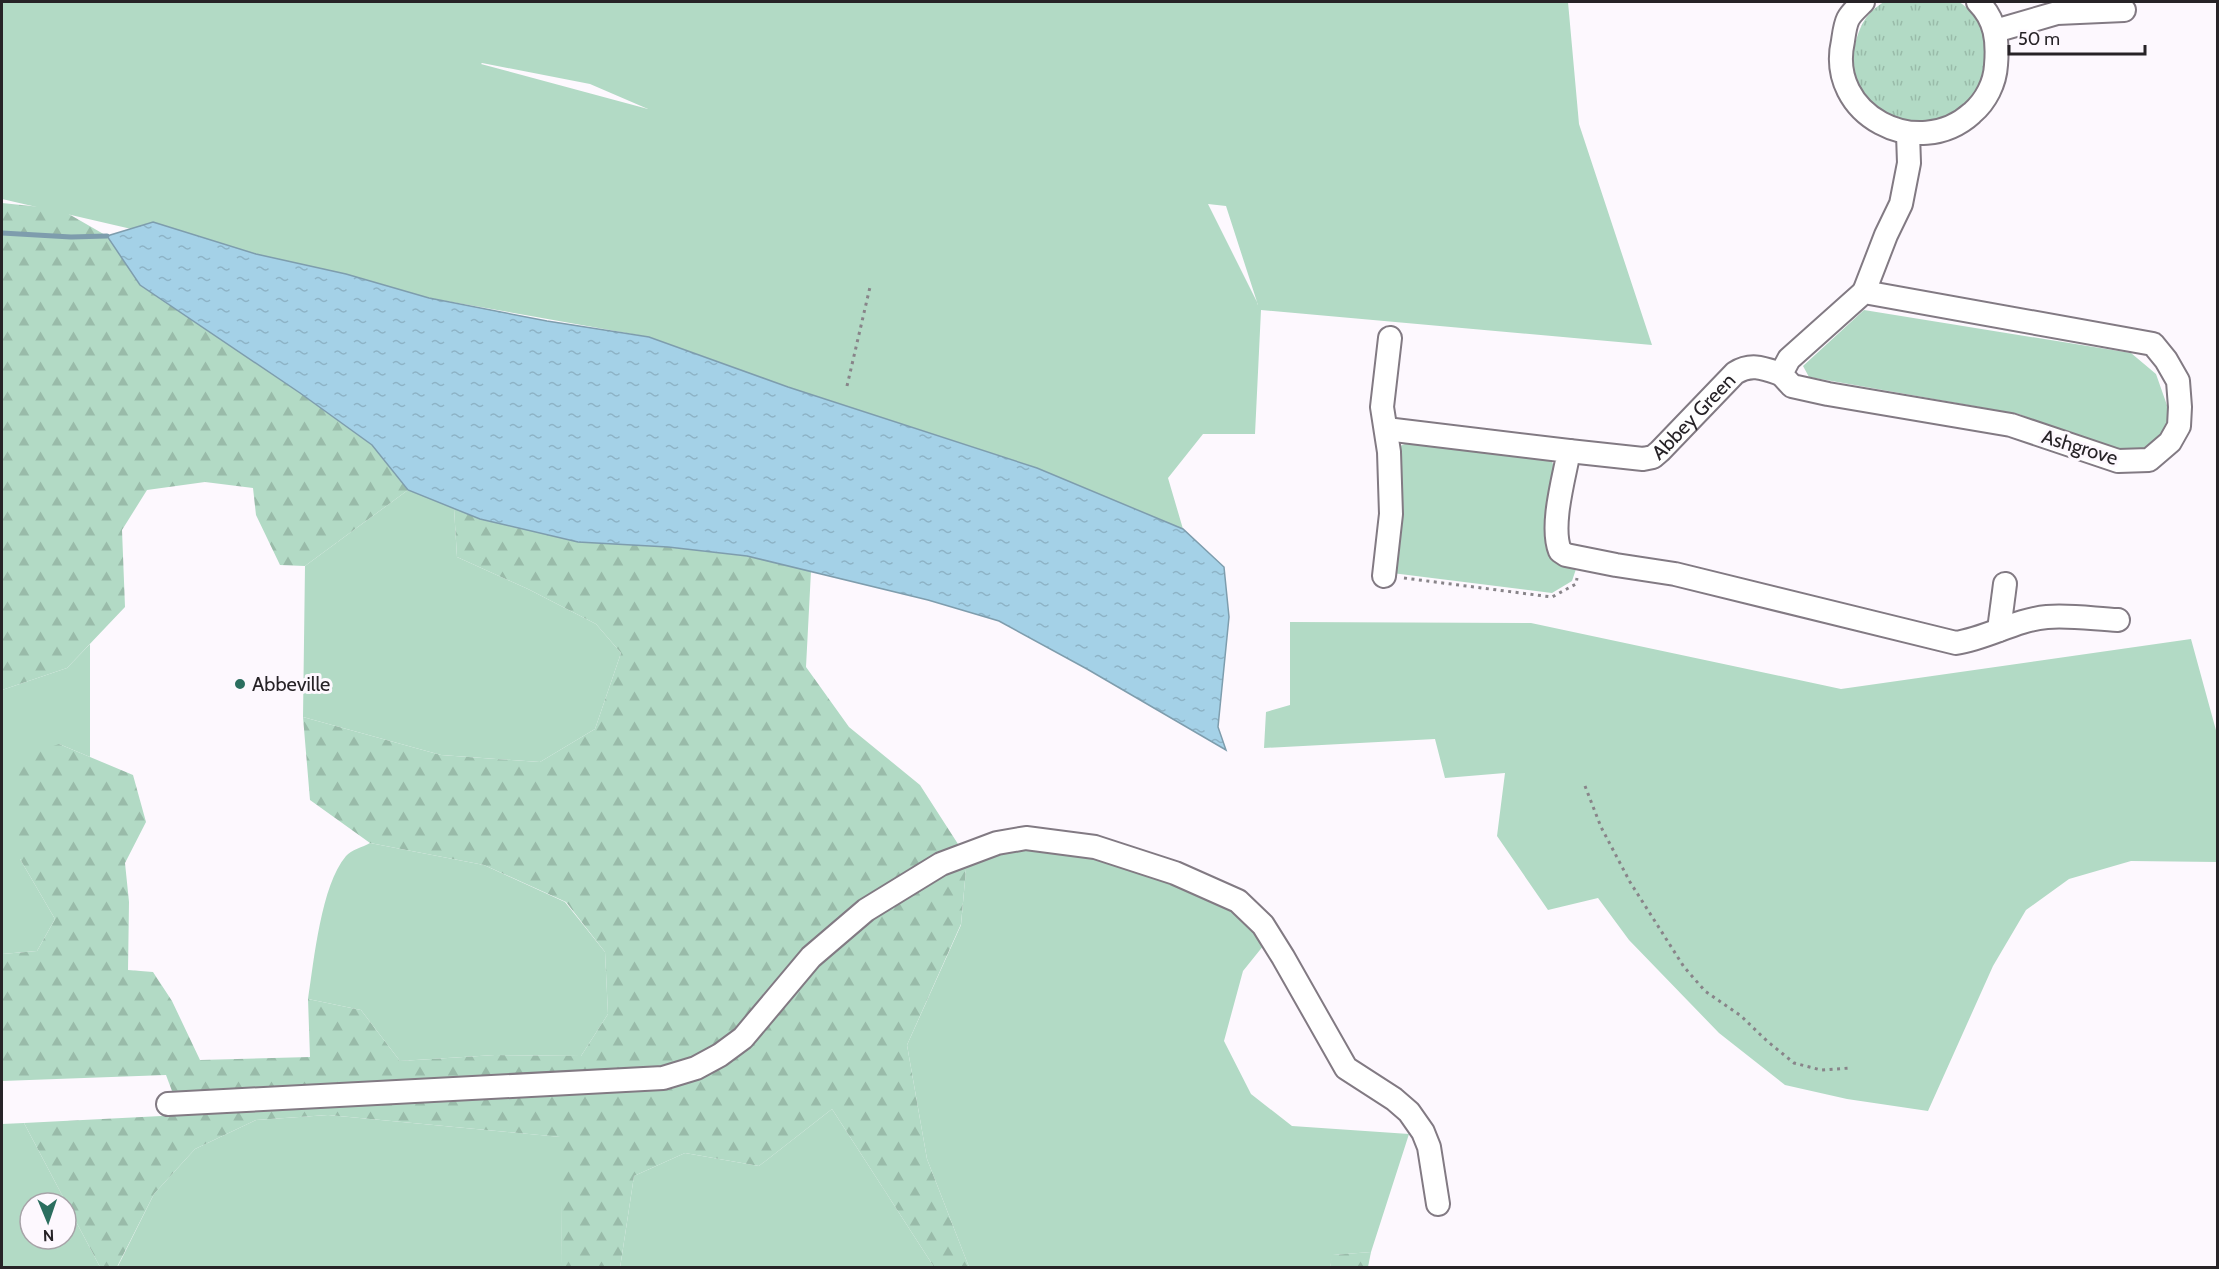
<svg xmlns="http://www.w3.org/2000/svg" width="2219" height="1269" viewBox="0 0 2219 1269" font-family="Cabin,sans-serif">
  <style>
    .green { fill: #b2dac5; fill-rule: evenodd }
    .forest { fill: url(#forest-firs) }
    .park { fill: url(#park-tufts) }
    .water { fill: url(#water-ripples); stroke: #7e9dad; stroke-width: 1.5 }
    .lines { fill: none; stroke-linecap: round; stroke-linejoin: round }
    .stream { stroke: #7e9dad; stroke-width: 5 }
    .minor-casing { stroke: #827a83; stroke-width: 26 }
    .path { stroke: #888489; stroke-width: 3; stroke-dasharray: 3 4.5; stroke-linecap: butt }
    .minor { stroke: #fff; stroke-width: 22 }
    .poi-dot { fill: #2b6e5f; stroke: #fdf8fe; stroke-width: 2 }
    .labels { text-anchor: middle; stroke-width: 6; stroke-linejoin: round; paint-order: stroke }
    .street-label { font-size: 20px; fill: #272327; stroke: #fdf8fe }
    .poi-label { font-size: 20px; fill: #272327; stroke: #fdf8fe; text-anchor: start }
  </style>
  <defs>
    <pattern id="forest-firs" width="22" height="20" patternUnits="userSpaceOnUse" patternTransform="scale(1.5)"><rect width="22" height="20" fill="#b2dac5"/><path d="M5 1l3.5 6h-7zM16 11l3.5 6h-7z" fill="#99bba9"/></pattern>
    <pattern id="park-tufts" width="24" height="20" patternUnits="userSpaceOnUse" patternTransform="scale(1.5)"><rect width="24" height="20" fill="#b2dac5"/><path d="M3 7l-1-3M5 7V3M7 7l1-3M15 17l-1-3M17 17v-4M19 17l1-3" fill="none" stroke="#99bba9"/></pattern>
    <pattern id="water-ripples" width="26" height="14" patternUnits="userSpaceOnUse" patternTransform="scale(1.5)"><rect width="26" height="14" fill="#a4d1e7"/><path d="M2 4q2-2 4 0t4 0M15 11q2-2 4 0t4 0" fill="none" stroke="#8db3c6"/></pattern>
  </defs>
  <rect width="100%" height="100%" fill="#fdf8fe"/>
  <g class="green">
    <path d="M 2,2 L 1568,2 L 1579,124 L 1652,345 L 1261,310 L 1255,434 L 1203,434 L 1168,478 L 1183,529 L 1037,468 L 788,387 L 649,337 L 429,298 L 2,199 ZM 482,63 L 590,84 L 648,109 L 481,64 ZM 1208,204 L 1226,206 L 1258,305 L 1258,304 Z"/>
    <polygon points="1864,310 2131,353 2156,374 2169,411 2165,436 2149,450 2132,455 2103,448 2019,414 1809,377 1803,366"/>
    <polygon points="1410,442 1551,460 1556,470 1568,567 1576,569 1572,581 1552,593 1392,573 1397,451 1400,446"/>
    <polygon points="408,490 454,508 457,557 528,589 596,624 621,653 595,729 540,762 441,755 303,717 305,566"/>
    <polygon points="1290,622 1531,623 1841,689 2191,639 2217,734 2217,862 2131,861 2069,879 2026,910 1993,966 1928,1111 1847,1099 1785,1085 1719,1033 1629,940 1598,898 1548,910 1497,836 1505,773 1445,778 1435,739 1264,748 1266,712 1290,705"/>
    <polygon points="90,644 90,757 59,744 20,859 55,919 37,951 2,954 2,690 67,668"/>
    <path d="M 370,843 L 484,865 L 565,902 L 605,952 L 608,1014 L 581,1056 L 495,1055 L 400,1061 L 361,1010 L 308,999 C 314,961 321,885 346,856 C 351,850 363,847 370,843 Z"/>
    <polygon points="1016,847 1112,860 1188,886 1272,935 1243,971 1224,1041 1251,1094 1292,1126 1409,1134 1371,1252 1333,1255 1330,1267 969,1267 927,1159 907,1045 961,925 967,858"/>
    <polygon points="832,1109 934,1267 620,1268 634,1176 685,1153 759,1166"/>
    <polygon points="328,1115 561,1137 562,1267 117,1268 154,1194 195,1149 256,1120"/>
    <path d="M 24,1123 L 100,1267 L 2,1267 L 2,1124 ZM 30,1203 L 66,1203 L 66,1239 L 30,1239 Z"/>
  </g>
  <g class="forest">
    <polygon points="2,203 60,209 107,236 140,285 300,393 372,445 408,490 305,566 280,565 256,515 253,488 205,482 147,490 122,530 125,607 67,668 2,690"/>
    <polygon points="454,508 480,519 668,547 747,556 811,571 806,667 849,727 920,785 967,858 961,924 907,1045 927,1159 969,1267 934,1267 832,1109 759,1166 685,1153 634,1176 620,1268 562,1267 560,1137 328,1115 256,1120 195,1149 154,1194 117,1267 100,1267 24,1123 181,1115 166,1075 2,1081 2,954 37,951 55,919 20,859 14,760 59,744 133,775 146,822 125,863 129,902 128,970 153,972 172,1001 200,1060 310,1057 308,999 361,1010 400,1061 495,1055 581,1056 608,1014 605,952 566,902 484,865 370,843 310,800 303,717 441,755 540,762 595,729 621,653 596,624 528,589 457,557"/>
    <polygon points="1371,1252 1368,1267 1330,1267 1332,1255"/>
  </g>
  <path class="park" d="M 1884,2 L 1959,2 C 1976,12 1992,38 1988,59 C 1987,66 1987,75 1985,82 C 1952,158 1837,123 1855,45 C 1860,25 1866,13 1884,2 Z"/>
  <polygon class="water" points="153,222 256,254 346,274 429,298 547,321 649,337 788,387 1037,468 1183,529 1224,567 1229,617 1218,727 1226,750 1087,669 999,621 928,600 747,556 668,547 578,542 480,519 408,490 372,445 300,393 140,285 107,236"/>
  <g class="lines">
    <polyline class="stream" points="2,233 71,237 107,236"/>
    <defs>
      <g id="minor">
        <path d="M 1863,2 C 1858,7 1851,13 1848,19 C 1845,25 1844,34 1843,41 C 1826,115 1918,162 1972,113 C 1986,101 1995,83 1996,65 C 1998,41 1996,20 1978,2"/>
        <polyline points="1995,31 2057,13 2124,10"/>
        <polygon points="1864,292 2153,344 2166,360 2178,381 2180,407 2179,426 2170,442 2149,460 2118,461 2011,425 1828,394 1792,386 1781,374 1789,359"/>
        <polyline points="1864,292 1886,235 1901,204 1909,163 1908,134"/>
        <path d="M 1386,429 L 1569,451 C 1564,478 1550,526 1560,551 L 1566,555 L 1616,565 L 1675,574 L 1956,643 C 1988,638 2015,620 2047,617 C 2070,615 2095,619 2118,620"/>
        <path id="s1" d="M 1569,451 L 1643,459 L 1653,457 L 1660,451 L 1735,373 C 1751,363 1763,368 1781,374"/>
        <polyline points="1384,576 1391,514 1389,452 1382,407 1390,338"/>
        <polyline points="1999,630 2005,584"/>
        <polyline points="168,1104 663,1078 696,1068 720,1055 743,1038 811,957 866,910 941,864 997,843 1026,838 1095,847 1175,873 1238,901 1263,925 1283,957 1346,1068 1394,1099 1409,1112 1423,1132 1429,1147 1438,1204"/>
      </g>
    </defs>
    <use href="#minor" class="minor-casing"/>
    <g class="path">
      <polyline points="847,386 870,287"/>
      <polyline points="1404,578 1552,597 1576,584 1577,578"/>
      <polyline points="1585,786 1601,827 1630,882 1684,967 1705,991 1741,1016 1767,1041 1794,1063 1821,1070 1850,1068"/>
    </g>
    <use href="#minor" class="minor"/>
  </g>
  <circle class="poi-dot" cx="240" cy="684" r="6"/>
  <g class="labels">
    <g class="street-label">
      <text dy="7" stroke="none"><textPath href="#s1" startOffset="142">Abbey Green</textPath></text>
      <text transform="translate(2080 447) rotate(17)" y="7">Ashgrove</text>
    </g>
    <g class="poi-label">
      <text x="252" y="691">Abbeville</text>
    </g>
  </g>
  <rect width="2219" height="1269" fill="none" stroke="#272327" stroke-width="6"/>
  <g transform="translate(48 1221) rotate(178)"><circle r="28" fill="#fdf8fe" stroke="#a7a3a8" stroke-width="1.5"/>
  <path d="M0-4.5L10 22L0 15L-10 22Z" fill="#2b6e5f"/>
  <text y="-9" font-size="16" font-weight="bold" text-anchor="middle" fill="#272327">N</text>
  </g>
  <path d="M2009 45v9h136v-9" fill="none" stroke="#272327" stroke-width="3"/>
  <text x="2018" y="45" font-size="18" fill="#272327" stroke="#fdf8fe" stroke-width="4.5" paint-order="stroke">50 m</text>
</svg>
